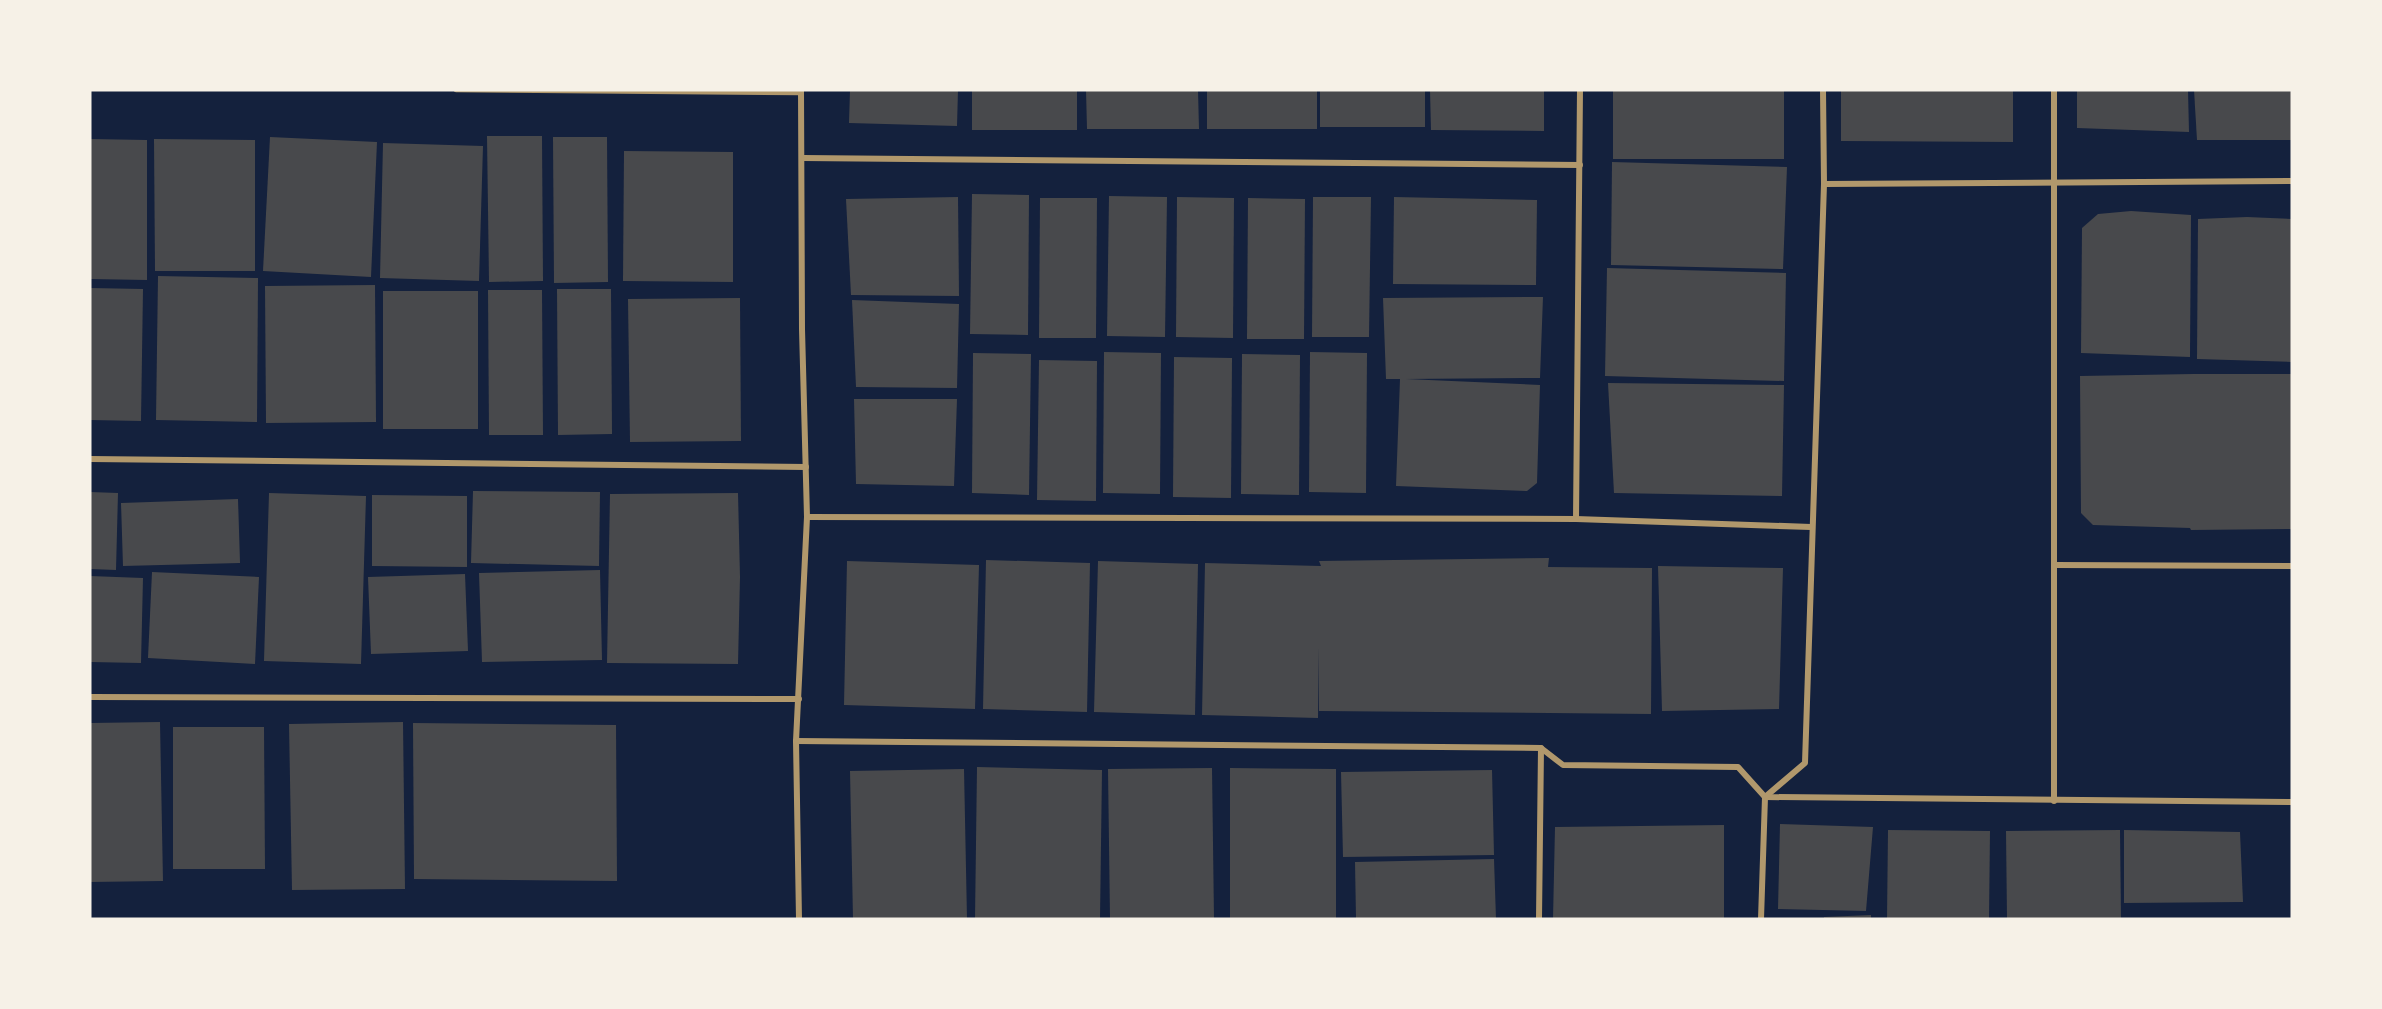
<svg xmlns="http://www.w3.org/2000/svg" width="2382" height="1009" viewBox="0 0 2382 1009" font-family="'DejaVu Sans',sans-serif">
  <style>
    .building { fill: #48494c }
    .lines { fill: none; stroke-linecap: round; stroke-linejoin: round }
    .service { stroke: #b1986c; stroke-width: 4.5 }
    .minor { stroke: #b1986c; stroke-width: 6 }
  </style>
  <rect width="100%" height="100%" fill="#14213d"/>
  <g class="building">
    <polygon points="850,90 958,90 957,126 849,123"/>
    <rect x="972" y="90" width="105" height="40"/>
    <polygon points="1086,90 1198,90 1199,129 1087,129"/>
    <rect x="1207" y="90" width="110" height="39"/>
    <rect x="1320" y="90" width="105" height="37"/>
    <polygon points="1430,90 1544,90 1544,131 1431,130"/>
    <rect x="1613" y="90" width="171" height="69"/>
    <polygon points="1841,90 2013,90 2013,142 1841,141"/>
    <polygon points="2077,90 2188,90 2189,132 2077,128"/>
    <polygon points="2194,90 2292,90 2292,140 2197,140"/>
    <polygon points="487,136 542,136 543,281 489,282"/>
    <polygon points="270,137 377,142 371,277 263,271"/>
    <polygon points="553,137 607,137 608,282 554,283"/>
    <polygon points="90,139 147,140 147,280 90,279"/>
    <polygon points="154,139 255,140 255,271 155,271"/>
    <polygon points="383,143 483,146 479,281 380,278"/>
    <polygon points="624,151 733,152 733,282 623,281"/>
    <polygon points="1612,162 1787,167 1783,269 1611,265"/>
    <polygon points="972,194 1029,195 1028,335 970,334"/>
    <polygon points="1109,196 1167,197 1165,337 1107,336"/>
    <polygon points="958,197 959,296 851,295 846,199"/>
    <polygon points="1177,197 1234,198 1233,338 1176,337"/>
    <polygon points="1313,197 1371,197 1369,337 1312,337"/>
    <polygon points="1394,197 1537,200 1536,285 1393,284"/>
    <polygon points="1040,198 1097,198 1096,338 1039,338"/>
    <polygon points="1248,198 1305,199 1304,339 1247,339"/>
    <polygon points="2131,211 2191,215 2190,357 2081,353 2082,228 2098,214"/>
    <polygon points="2247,217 2292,219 2292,362 2197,359 2198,219"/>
    <polygon points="1607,268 1786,273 1784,381 1605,376"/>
    <polygon points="158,276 258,278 257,422 156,420"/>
    <polygon points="375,285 376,422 266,423 265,286"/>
    <polygon points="90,288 143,289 141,421 90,420"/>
    <polygon points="557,289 611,289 612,434 558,435"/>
    <polygon points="488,290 542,290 543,435 489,435"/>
    <rect x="383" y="291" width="95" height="138"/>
    <polygon points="1543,297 1540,378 1406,379 1540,385 1537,483 1527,491 1396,486 1400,379 1386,379 1383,298"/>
    <polygon points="740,298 741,441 630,442 628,299"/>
    <polygon points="852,300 959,304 957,388 856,387"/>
    <polygon points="1104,352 1161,353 1160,494 1103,493"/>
    <polygon points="1310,352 1367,353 1366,493 1309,492"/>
    <polygon points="973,353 1031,354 1029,495 972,493"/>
    <polygon points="1242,354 1300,355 1299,495 1241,494"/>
    <polygon points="1174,357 1232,358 1231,498 1173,497"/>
    <polygon points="1039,360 1097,361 1096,501 1037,500"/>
    <polygon points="2193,374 2292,374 2292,529 2191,530 2190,528 2093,525 2081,513 2080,376"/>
    <polygon points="1608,383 1784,385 1782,496 1614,493"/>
    <polygon points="854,399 957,399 954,486 856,484"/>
    <polygon points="473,491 600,492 599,566 471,563"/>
    <polygon points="90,492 118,493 116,570 90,569"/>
    <polygon points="269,493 366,496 361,664 264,661"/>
    <polygon points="738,493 740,577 738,664 607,663 610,494"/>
    <polygon points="372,495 467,496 467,567 372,566"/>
    <polygon points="238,499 240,563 123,566 121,503"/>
    <polygon points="1549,558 1548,567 1652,568 1651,714 1319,711 1319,647 1318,718 1202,715 1205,563 1321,566 1319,561"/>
    <polygon points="986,560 1090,563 1087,712 983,709"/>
    <polygon points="847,561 979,565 975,709 844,705"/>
    <polygon points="1098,561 1198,564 1195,715 1094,712"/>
    <polygon points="1658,566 1783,568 1779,709 1662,711"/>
    <polygon points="600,570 602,660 482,662 479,573"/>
    <polygon points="152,572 259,577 255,664 148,658"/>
    <polygon points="465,574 468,651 371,654 368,577"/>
    <polygon points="90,576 143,578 141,663 90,662"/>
    <polygon points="160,722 163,881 90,882 90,723"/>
    <polygon points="403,722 405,889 292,890 289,724"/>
    <polygon points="413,723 616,725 617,881 414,879"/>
    <polygon points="173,727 264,727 265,869 173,869"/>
    <polygon points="977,767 1102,770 1100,919 975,919"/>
    <polygon points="1212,768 1214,919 1110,919 1108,769"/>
    <polygon points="1230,768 1336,769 1336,919 1230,919"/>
    <polygon points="964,769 967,919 853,919 850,771"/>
    <polygon points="1492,770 1494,855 1343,857 1341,772"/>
    <polygon points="1780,824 1873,827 1866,911 1778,909"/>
    <polygon points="1724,825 1724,919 1553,919 1555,827"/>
    <polygon points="1888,830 1990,831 1989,919 1887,919"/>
    <polygon points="2120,830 2121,919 2007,919 2006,831"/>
    <polygon points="2124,830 2240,832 2243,902 2124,903"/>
    <polygon points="1494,859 1496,919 1356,919 1355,862"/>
    <polygon points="1871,915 1871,919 1824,919 1824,917"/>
  </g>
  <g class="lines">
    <polyline class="service" points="456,90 801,93"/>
    <g class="minor">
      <polyline points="2054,90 2054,801"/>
      <polyline points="803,158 1580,165"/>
      <polyline points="1824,184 2292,181"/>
      <polyline points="90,459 806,467"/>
      <polyline points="807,517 1576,519 1811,527"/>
      <polyline points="1576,519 1580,90"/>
      <polyline points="2055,565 2292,566"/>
      <polyline points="90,697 799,699"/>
      <polyline points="796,741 1541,748 1563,765 1738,767 1765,797 2292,802"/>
      <polyline points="799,919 796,741 807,517 802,329 801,90"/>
      <polyline points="1539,919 1541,748"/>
      <polyline points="1761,919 1765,797 1805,763 1824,184 1823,90"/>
    </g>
  </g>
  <rect width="2382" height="1009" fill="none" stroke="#f6f1e7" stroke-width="183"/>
</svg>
